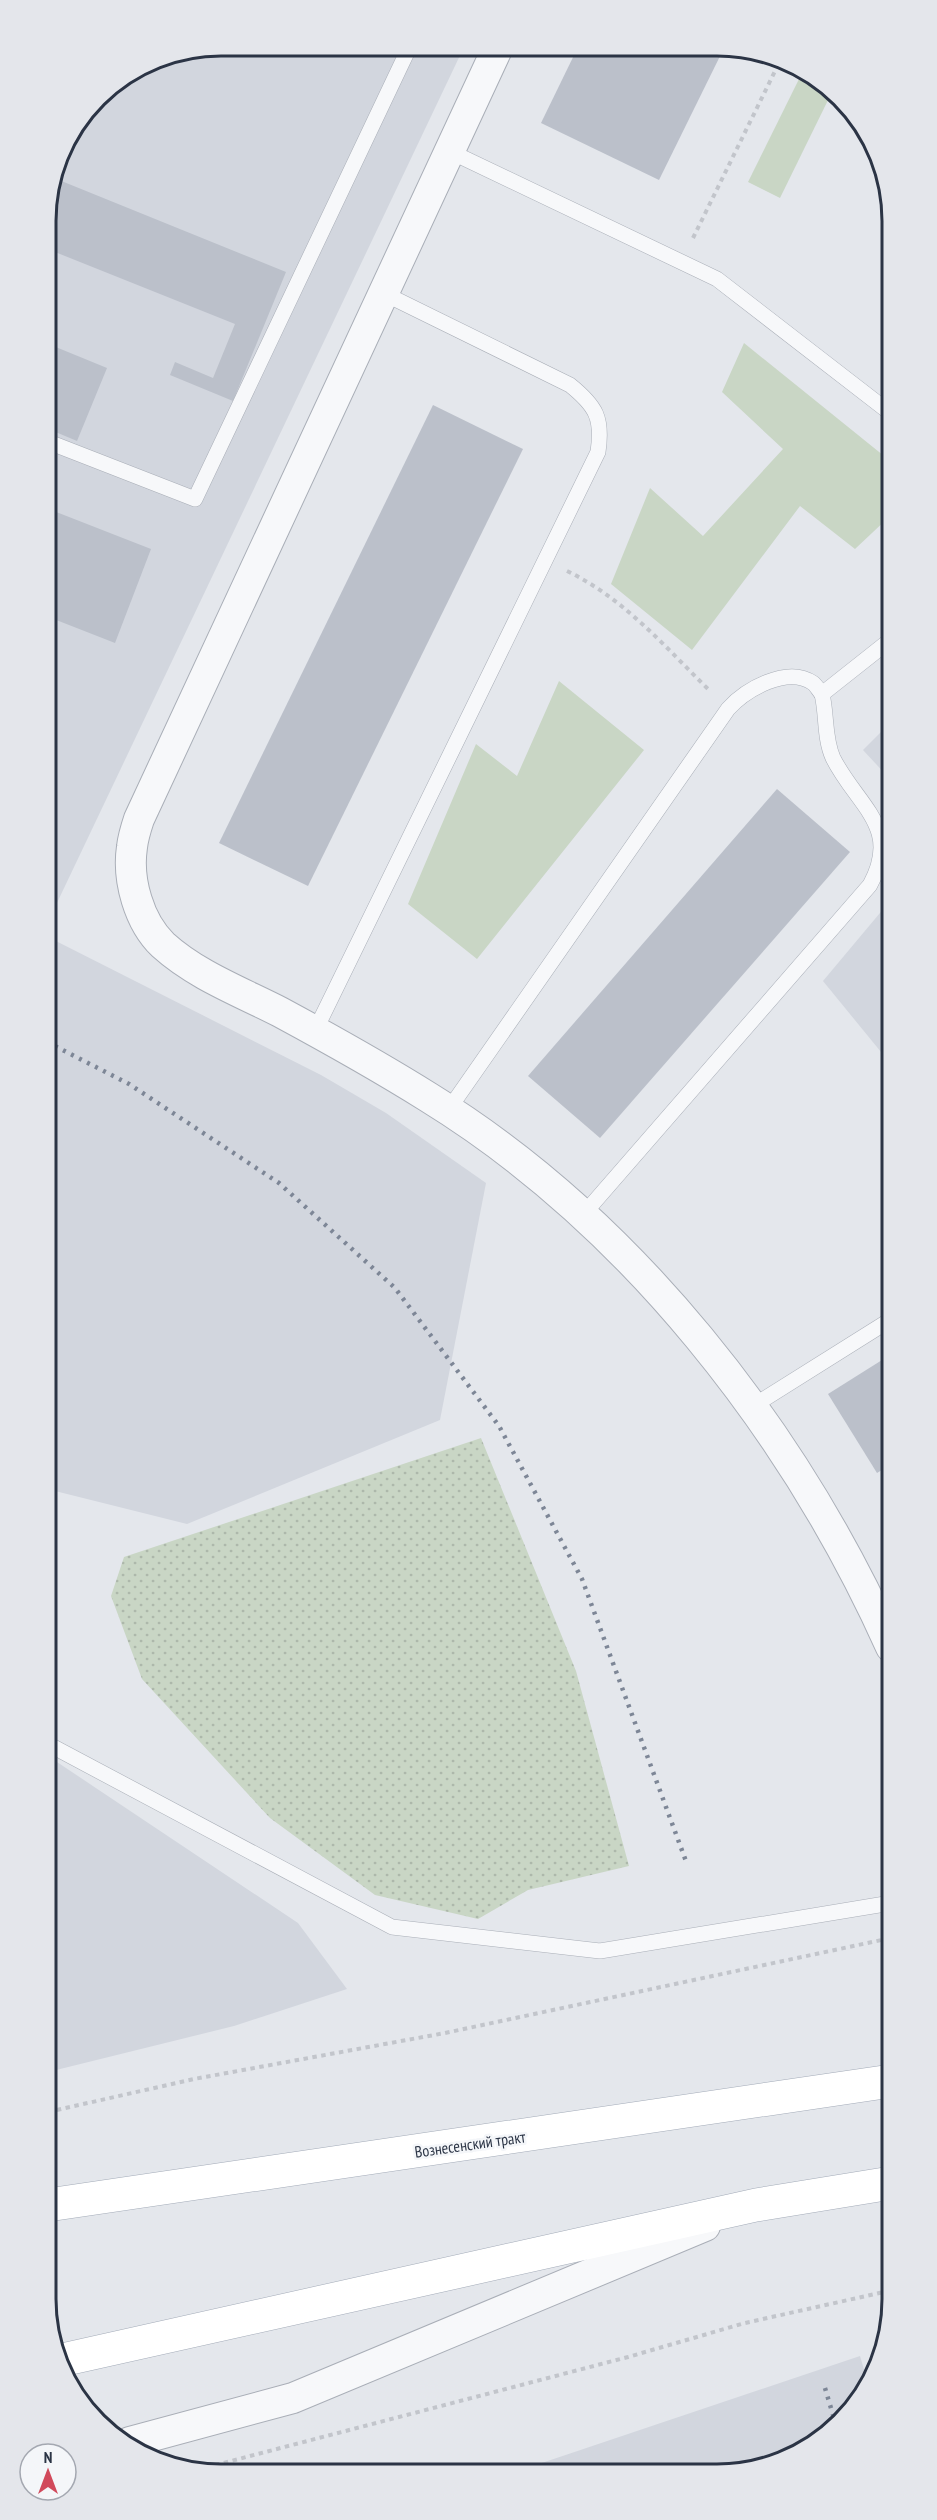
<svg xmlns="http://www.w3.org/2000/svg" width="937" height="2520" viewBox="0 0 937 2520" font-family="'PT Sans Narrow',sans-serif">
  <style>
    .built { fill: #d2d6de }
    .grass { fill: url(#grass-dots) }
    .park { fill: #c9d6c5 }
    .building { fill: #bbc0ca }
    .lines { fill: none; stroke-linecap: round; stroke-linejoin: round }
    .service-casing { stroke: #a9aeb7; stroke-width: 16 }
    .minor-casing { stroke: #a9aeb7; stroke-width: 32 }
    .primary-casing { stroke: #a3abb8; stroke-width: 34 }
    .path { stroke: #c2c5cb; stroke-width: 4; stroke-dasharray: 4.5 4.5; stroke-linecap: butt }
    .service { stroke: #f7f8fa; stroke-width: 15 }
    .minor { stroke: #f7f8fa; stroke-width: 30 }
    .primary { stroke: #fff; stroke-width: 33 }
    .rail { stroke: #7d8696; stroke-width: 4.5; stroke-dasharray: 3 6; stroke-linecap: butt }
    .labels { text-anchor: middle; stroke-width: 5; stroke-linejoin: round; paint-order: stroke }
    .street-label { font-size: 16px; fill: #2b3445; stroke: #f4f6f9 }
    .rim { fill: none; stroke: #2b3445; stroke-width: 3 }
  </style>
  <defs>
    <pattern id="grass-dots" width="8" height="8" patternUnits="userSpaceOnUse" patternTransform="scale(1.5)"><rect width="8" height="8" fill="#c9d6c5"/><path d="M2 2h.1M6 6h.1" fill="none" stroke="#adb8ab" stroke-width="1.8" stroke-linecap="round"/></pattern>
  </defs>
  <rect width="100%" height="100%" fill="#e4e7ec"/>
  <g class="built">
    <polygon points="221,45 464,47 46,926 45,209 63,143 105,89 154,58"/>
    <polygon points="889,724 889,778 863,750"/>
    <polygon points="890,901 890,1063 823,981"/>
    <polygon points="46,936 321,1075 386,1113 486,1183 440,1420 187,1524 47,1489"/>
    <polygon points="48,1756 298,1923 347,1989 234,2026 48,2072"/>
    <polygon points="860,2356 868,2383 849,2415 804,2451 751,2472 515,2472"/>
  </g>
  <polygon class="grass" points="481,1438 576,1671 629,1866 528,1890 478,1919 375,1895 270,1818 142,1679 111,1596 124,1557"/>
  <g class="park">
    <polygon points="801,75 832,92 780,198 748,182"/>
    <polygon points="744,343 889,460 889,517 855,549 800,506 692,650 611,584 650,488 703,536 783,449 722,392"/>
    <polygon points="559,681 644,750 477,959 408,904 476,744 517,776"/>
  </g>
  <g class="building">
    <polygon points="578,47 724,48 659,180 541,123"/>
    <polygon points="54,178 286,272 233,401 170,375 175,362 213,378 235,324 45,248 45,209"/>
    <polygon points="46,343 107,368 77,441 46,428"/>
    <polygon points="433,405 523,449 308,886 219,843"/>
    <polygon points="46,508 151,549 115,643 46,616"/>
    <polygon points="777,789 850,852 600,1138 528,1076"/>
    <polygon points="890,1355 890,1465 877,1473 828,1394"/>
  </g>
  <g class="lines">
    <defs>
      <g id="service">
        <polyline points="449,151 717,279 889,412"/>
        <polyline points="46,441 195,499 410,46"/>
        <path d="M 315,1031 L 598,452 C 603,418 596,406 570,385 L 383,293"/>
        <path d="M 449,1109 L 728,709 C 745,690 787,665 813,683 C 816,685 819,691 822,694 L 889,641"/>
        <path d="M 582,1216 L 870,885 C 902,827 857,806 833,758 C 824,738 827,715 822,694"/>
        <polyline points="753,1406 890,1320"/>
        <polyline points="873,1607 891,1599"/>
        <polyline points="48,1744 392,1927 600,1951 891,1903"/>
      </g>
      <g id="minor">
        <path d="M 498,47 L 139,819 C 136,828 133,838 132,847 C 127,880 139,922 163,945 C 196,975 241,992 280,1012 C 330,1039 380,1067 428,1097 C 631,1222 794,1431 891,1647"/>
        <polyline points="130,2442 293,2398 705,2226"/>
      </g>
      <g id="primary">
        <polyline points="48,2205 891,2081"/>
        <polyline points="62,2360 756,2205 891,2183"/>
      </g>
    </defs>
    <use href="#service" class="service-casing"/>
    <use href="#minor" class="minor-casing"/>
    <use href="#primary" class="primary-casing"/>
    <g class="path">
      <polyline points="693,238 779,63"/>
      <path d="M 567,571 C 625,599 665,647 710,691"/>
      <polyline points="48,2112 194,2079 445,2033 891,1938"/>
      <polyline points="189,2472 628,2357 745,2323 884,2292"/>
    </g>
    <use href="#service" class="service"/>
    <use href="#minor" class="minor"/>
    <use href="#primary" class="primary"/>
    <g class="rail">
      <polyline points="47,1042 129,1084 279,1183 395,1288 499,1426 582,1579 687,1864"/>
      <polyline points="825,2388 836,2425"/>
    </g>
  </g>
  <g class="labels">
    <g class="street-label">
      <text transform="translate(470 2144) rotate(-8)" y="6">Вознесенский тракт</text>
    </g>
  </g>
  <path d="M0 0H937V2520H0ZM221 56H717A165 165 0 0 1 882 221V2299A165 165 0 0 1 717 2464H221A165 165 0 0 1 56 2299V221A165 165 0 0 1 221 56Z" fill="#e4e6eb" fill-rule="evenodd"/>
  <path class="rim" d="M221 56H717A165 165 0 0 1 882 221V2299A165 165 0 0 1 717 2464H221A165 165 0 0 1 56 2299V221A165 165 0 0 1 221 56Z"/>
  <g transform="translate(48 2472)"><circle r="28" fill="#f4f6f9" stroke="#a4a8b1" stroke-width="1.5"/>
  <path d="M0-4.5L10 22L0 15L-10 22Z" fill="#d1495b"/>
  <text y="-9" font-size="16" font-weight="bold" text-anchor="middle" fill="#2b3445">N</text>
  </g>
</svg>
